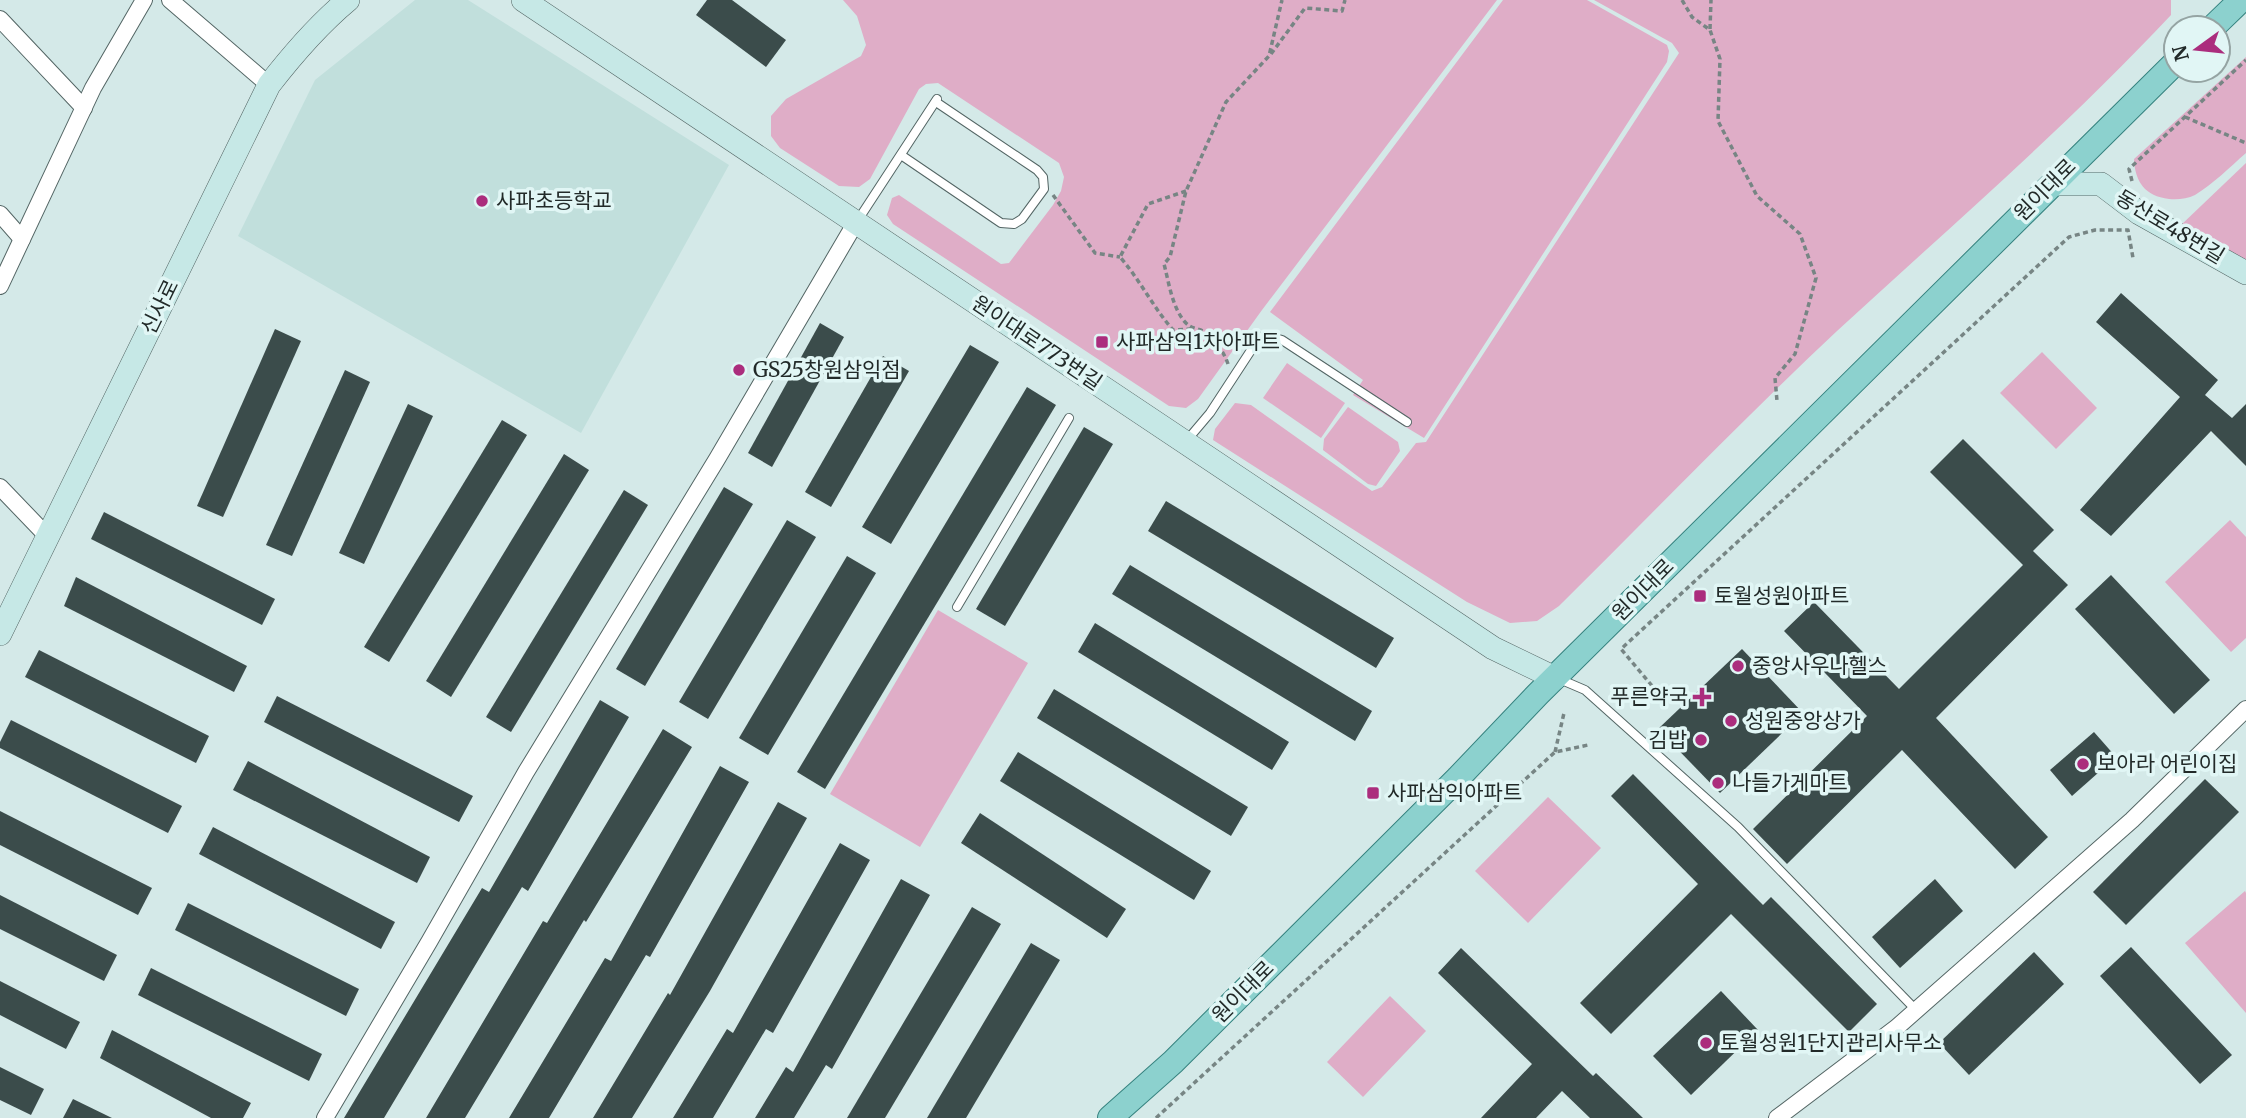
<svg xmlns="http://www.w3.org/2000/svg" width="2246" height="1118" viewBox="0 0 2246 1118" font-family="Merriweather,'Noto Sans KR',serif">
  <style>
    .built { fill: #c1dfdc }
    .green { fill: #dfadc7 }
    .building { fill: #3b4c4b }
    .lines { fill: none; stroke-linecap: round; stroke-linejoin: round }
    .lane-casing { stroke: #536564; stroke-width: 10 }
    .street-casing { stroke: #536564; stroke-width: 18 }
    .secondary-casing { stroke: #536564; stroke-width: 24 }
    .primary-casing { stroke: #36827f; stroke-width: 26 }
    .path { stroke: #778584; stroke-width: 3.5; stroke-dasharray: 5 3.5; stroke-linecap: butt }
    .lane { stroke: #fff; stroke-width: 8 }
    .street { stroke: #fff; stroke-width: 16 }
    .secondary { stroke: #c6e8e6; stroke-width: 23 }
    .primary { stroke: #8cd1ce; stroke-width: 24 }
    .poi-dot { fill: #ab2d7d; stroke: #e1f6f5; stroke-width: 2.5 }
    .labels { text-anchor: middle; stroke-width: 7; stroke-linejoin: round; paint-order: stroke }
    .street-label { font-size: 21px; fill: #222a29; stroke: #e1f6f5 }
    .poi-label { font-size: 21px; fill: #222a29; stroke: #e1f6f5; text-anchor: start }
  </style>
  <rect width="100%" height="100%" fill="#d4e9e8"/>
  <polygon class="built" points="415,0 468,0 729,165 581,433 238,236 315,80"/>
  <g class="green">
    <polygon points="843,0 1497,0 1262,310 1198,399 1186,408 1169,406 893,224 887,215 892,198 899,195 1001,264 1009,263 1053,205 1061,191 1064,177 1059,163 938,83 926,84 919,89 870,179 859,187 839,186 780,148 771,136 771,116 786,99 861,56 866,45 857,16"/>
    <polygon points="1503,0 1587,0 1667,45 1669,51 1667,62 1424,438 1353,395 1363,380 1270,312"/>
    <path d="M 1594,0 L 2171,0 L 2171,15 C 2066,127 1950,227 1837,331 C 1742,420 1651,515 1559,606 L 1537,621 L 1510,623 L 1467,602 L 1213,440 L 1215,429 L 1235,403 L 1251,405 L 1372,491 L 1382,487 L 1416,443 L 1426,442 L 1679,53 L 1672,43 Z"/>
    <path d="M 2246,57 L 2246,153 C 2230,167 2213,184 2195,195 C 2187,199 2177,200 2169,199 C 2145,196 2135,182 2134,159 Z"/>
    <polygon points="2246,163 2246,268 2180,226"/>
    <polygon points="2042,352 2097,408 2056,449 2000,393"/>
    <polygon points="1287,363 1345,403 1321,438 1263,398"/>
    <polygon points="1348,407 1398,442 1400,451 1376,486 1368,484 1323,450 1324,439"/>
    <polygon points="2230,520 2246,537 2246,638 2231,652 2165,582"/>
    <polygon points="938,610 1028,663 920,847 830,794"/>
    <polygon points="1548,797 1601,848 1528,923 1475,871"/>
    <polygon points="2245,891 2246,893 2246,1013 2185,943"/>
    <polygon points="1390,996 1426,1031 1363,1097 1327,1062"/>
  </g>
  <g class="building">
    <polygon points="707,0 732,0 786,40 766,67 696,15"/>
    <polygon points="2121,293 2218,380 2205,395 2232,418 2246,404 2246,466 2211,431 2111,536 2080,510 2180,397 2096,322"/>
    <polygon points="820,323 844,337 772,467 748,453"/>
    <polygon points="275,329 301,341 223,517 197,506"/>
    <polygon points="970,345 999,362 891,544 862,527"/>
    <polygon points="883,356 909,371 831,507 805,492"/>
    <polygon points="345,370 370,382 292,556 266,545"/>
    <polygon points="1027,387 1056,405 825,789 797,772"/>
    <polygon points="408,404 433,416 364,564 339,553"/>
    <polygon points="502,420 527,435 389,662 364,647"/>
    <polygon points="1084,427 1113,444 1005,626 976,609"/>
    <polygon points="1963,439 2054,530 2033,551 2068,585 1936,718 2048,837 2015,869 1902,750 1787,864 1753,829 1867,716 1784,631 1814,602 1899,689 2023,565 1930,472"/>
    <polygon points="564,454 589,470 451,697 426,681"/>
    <polygon points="724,487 753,504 645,686 616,669"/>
    <polygon points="624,490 648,505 511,732 486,717"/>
    <polygon points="1166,501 1394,638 1376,668 1148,531"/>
    <polygon points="104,512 275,599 262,625 91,539"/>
    <polygon points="787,520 816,537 708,719 679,702"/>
    <polygon points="847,556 876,573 768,755 739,738"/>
    <polygon points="1130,565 1372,711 1355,741 1112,594"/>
    <polygon points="2111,575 2210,680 2174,714 2075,609"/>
    <polygon points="76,577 247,666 234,692 64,606"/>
    <polygon points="1095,623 1289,742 1272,770 1078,652"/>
    <polygon points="1742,649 1803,713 1720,793 1658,729"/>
    <polygon points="39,650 209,736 196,763 25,677"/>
    <polygon points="1054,689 1248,807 1231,836 1037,718"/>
    <polygon points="277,696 473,796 459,822 264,722"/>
    <polygon points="600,700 629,717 528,891 522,887 384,1118 344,1118 482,888 489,892"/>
    <polygon points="11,720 182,806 168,833 0,748 0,742"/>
    <polygon points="663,729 692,747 586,922 584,920 465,1118 426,1118 543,921 547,923"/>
    <polygon points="2094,732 2116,757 2072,796 2050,770"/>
    <polygon points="1018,752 1211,871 1194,900 1000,781"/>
    <polygon points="248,761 430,857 417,883 233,790"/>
    <polygon points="720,766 749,782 650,957 646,955 549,1118 509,1118 605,958 611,961"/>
    <polygon points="1633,774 1763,905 1771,897 1877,1004 1849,1032 1731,914 1611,1034 1580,1003 1698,884 1611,796"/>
    <polygon points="2205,779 2239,812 2126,925 2093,892"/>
    <polygon points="778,802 807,818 710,991 632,1118 593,1118 668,993 670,995"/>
    <polygon points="0,811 152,888 138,915 0,845"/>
    <polygon points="980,813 1126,909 1107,938 961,843"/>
    <polygon points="213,827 395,922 381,949 199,854"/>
    <polygon points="840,843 870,860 773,1033 766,1029 713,1118 673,1118 727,1029 733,1033"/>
    <polygon points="901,879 930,895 832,1069 826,1065 794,1118 755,1118 786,1067 793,1072"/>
    <polygon points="1935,879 1963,911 1900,968 1872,937"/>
    <polygon points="0,895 117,955 104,981 0,929"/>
    <polygon points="188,903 359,989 346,1016 175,930"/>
    <polygon points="972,907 1001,924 885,1118 847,1118"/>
    <polygon points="1031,943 1060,960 966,1118 927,1118"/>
    <polygon points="2131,947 2232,1055 2200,1084 2100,976"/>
    <polygon points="1461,948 1593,1076 1596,1073 1643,1118 1590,1118 1562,1091 1536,1118 1481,1118 1532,1064 1438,973"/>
    <polygon points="2034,952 2064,984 1969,1075 1939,1043"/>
    <polygon points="151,968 322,1054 309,1081 138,995"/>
    <polygon points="0,981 80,1022 66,1049 0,1015"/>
    <polygon points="1721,991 1758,1030 1691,1095 1653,1056"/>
    <polygon points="112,1030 251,1103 243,1118 211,1118 100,1058"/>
    <polygon points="0,1067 44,1089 31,1115 0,1100"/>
    <polygon points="73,1099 112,1118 63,1118"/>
  </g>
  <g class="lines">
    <defs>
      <g id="lane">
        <polyline points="901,155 1001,223 1014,224 1022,219 1044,189 1043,177 1037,170 936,102"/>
        <polyline points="858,220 937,99"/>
        <polyline points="1188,439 1210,413 1259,338 1265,335 1282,340 1407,422"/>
        <polyline points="957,607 1069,418"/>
        <polyline points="1557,678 1585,690 1738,827 1916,1010"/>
      </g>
      <g id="street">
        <polyline points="170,0 269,85"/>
        <polyline points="0,19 84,108"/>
        <polyline points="0,214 22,239"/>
        <polyline points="0,286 93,88 144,0"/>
        <polyline points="0,487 48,537"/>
        <polyline points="325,1118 429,942 526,772 717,459 856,222"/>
        <polyline points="1777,1118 1896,1028 2132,820 2246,709"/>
      </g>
      <g id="secondary">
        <polyline points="523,0 1493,648 1555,678"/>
        <polyline points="2052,184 2101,184 2139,213 2246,273"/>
        <path d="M 0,634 L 269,85 C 293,54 318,25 348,0"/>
      </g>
      <g id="primary">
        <polyline points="2212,28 2241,0"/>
        <polyline points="1110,1118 1173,1062 1458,778 1538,694 2176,62"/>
      </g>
    </defs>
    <use href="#lane" class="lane-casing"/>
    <use href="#street" class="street-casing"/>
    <use href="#secondary" class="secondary-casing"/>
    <use href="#primary" class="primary-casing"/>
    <g class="path">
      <polyline points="1682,0 1692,17 1710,30 1720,59 1718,121 1757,196 1800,234 1816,278 1795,354 1775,378 1777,401"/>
      <polyline points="1710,29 1711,0"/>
      <polyline points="1271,54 1305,8 1342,11 1345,0"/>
      <polyline points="2185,117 2246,143"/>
      <polyline points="2132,181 2129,169 2246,60"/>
      <path d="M 1186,191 L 1148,204 L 1120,257 C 1140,280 1153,307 1173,330 L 1192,329"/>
      <polyline points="1053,195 1095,253 1120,257"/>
      <path d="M 1228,364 C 1224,352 1215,339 1205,332 C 1197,328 1191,329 1185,322 C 1172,307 1169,283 1164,264 L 1170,257 L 1186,191 L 1226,102 L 1269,56 L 1282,0"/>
      <polyline points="1663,699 1621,649 2069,237 2095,230 2128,230 2133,258"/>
      <polyline points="1555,752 1564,713"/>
      <polyline points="1156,1118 1555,752 1588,745"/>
    </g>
    <use href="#lane" class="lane"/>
    <use href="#street" class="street"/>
    <use href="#secondary" class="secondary"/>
    <use href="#primary" class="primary"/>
  </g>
  <g class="poi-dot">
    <circle cx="482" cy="201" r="7"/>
    <rect x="1095" y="335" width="14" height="14" rx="3.5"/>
    <circle cx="739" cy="370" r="7"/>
    <rect x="1693" y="589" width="14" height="14" rx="3.5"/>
    <circle cx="1738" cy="666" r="7"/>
    <path d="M1698.5 686.5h7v7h7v7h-7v7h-7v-7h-7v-7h7z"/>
    <circle cx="1731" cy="721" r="7"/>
    <circle cx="1701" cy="740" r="7"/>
    <circle cx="2083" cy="764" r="7"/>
    <circle cx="1718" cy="783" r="7"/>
    <rect x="1366" y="786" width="14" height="14" rx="3.5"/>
    <circle cx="1706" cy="1043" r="7"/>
  </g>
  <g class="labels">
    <g class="street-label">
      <text transform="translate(2045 190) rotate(-45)" y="7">원이대로</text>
      <text transform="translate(2170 227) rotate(31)" y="7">동산로48번길</text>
      <text transform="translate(160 307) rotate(-64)" y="7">신사로</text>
      <text transform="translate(1037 343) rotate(34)" y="7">원이대로773번길</text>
      <text transform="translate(1643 590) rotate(-45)" y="7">원이대로</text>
      <text transform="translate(1243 992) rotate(-45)" y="7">원이대로</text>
    </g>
    <g class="poi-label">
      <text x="496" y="208">사파초등학교</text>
      <text x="1116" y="349">사파삼익1차아파트</text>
      <text x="753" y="377">GS25창원삼익점</text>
      <text x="1714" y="603">토월성원아파트</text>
      <text x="1752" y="673">중앙사우나헬스</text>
      <text x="1688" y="704" text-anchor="end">푸른약국</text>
      <text x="1745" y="728">성원중앙상가</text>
      <text x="1687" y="747" text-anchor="end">김밥</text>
      <text x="2097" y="771">보아라 어린이집</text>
      <text x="1732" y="790">나들가게마트</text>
      <text x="1387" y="800">사파삼익아파트</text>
      <text x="1720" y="1050">토월성원1단지관리사무소</text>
    </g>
  </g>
  <g transform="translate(2197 49) rotate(255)"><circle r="33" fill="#e1f6f5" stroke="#95a4a3" stroke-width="2"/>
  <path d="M0-5L12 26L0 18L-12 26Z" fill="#ab2d7d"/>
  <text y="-10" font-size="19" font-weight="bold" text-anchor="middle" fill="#222a29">N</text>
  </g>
</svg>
